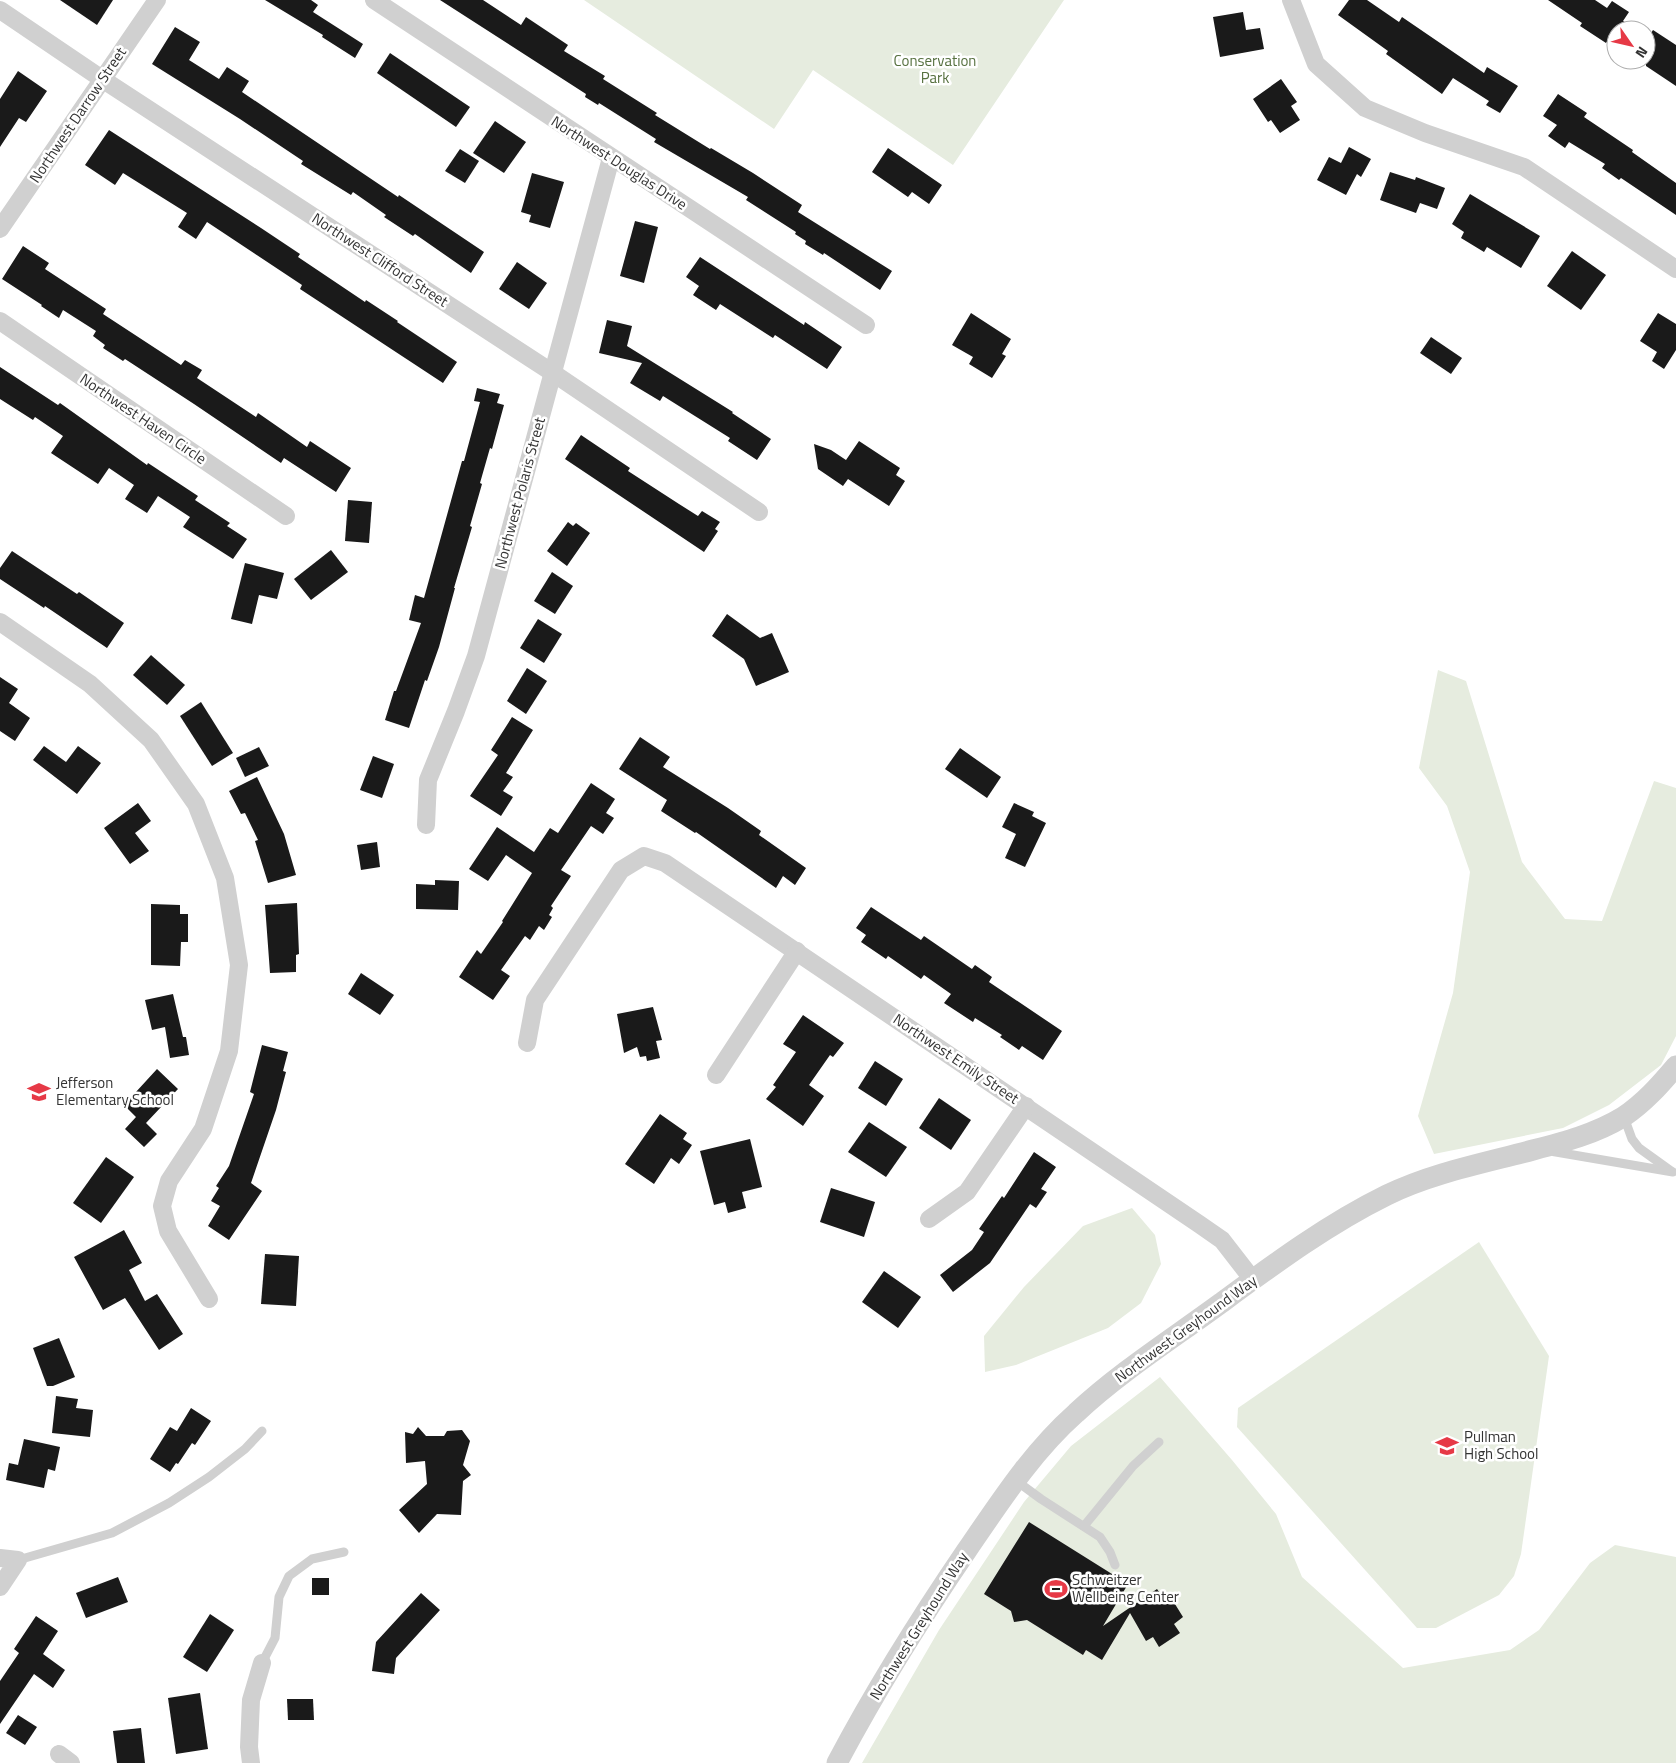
<svg xmlns="http://www.w3.org/2000/svg" width="1676" height="1763" viewBox="0 0 1676 1763" font-family="'Titillium Web',sans-serif">
  <style>
    .green { fill: #e6ecdf }
    .building { fill: #1a1a1a }
    .lines { fill: none; stroke-linecap: round; stroke-linejoin: round }
    .service { stroke: #d0d0d0; stroke-width: 9 }
    .minor { stroke: #d0d0d0; stroke-width: 18 }
    .tertiary { stroke: #d0d0d0; stroke-width: 21 }
    .labels { text-anchor: middle; stroke-width: 5; stroke-linejoin: round; paint-order: stroke }
    .park-label { font-size: 15px; fill: #56703f; stroke: #fff }
    .street-label { font-size: 15px; fill: #333; stroke: #fff }
    .poi-label { font-size: 15px; fill: #333; stroke: #fff; text-anchor: start }
  </style>
  <rect width="100%" height="100%" fill="#fff"/>
  <g class="green">
    <polygon points="584,0 1064,0 953,165 813,70 774,129"/>
    <polygon points="1438,670 1466,681 1522,862 1565,919 1602,921 1654,781 1676,788 1676,1036 1661,1065 1609,1105 1563,1128 1434,1154 1418,1116 1453,993 1470,872 1447,806 1419,768"/>
    <polygon points="1132,1208 1155,1235 1161,1264 1141,1303 1108,1328 1016,1365 985,1372 984,1336 1024,1287 1083,1226"/>
    <polygon points="1479,1242 1549,1356 1521,1554 1514,1576 1499,1595 1436,1628 1417,1628 1237,1427 1238,1408"/>
    <polygon points="1160,1377 1232,1460 1276,1514 1302,1577 1403,1668 1510,1650 1539,1630 1590,1563 1615,1545 1676,1557 1676,1763 862,1763 939,1630 1024,1502 1071,1446"/>
  </g>
  <g class="building">
    <polygon points="60,0 113,0 97,25"/>
    <polygon points="265,0 311,0 318,5 313,12 363,44 355,58 322,37 323,35"/>
    <polygon points="440,0 483,0 521,25 526,17 568,45 564,51 605,76 603,79 657,113 655,115 710,149 711,148 753,173 802,205 798,212 892,271 880,290 824,253 823,255 805,244 806,241 795,234 796,232 746,200 748,197 654,142 656,139 599,103 598,105 585,97 586,94"/>
    <polygon points="1349,0 1367,0 1399,22 1402,17 1484,73 1487,67 1518,86 1500,113 1486,105 1489,101 1453,78 1442,94 1386,54 1388,51 1338,15"/>
    <polygon points="1548,0 1595,0 1607,8 1612,1 1629,12 1623,21 1637,30 1615,30 1606,43 1580,26 1582,23"/>
    <polygon points="1243,12 1246,30 1260,28 1264,49 1220,57 1213,17"/>
    <polygon points="175,27 200,42 189,60 219,79 227,67 249,81 242,92 398,197 399,195 484,252 471,273 415,234 413,236 384,217 386,215 353,192 351,195 301,164 303,161 240,119 152,64"/>
    <polygon points="1653,30 1676,45 1676,86 1646,66 1646,40"/>
    <polygon points="390,53 470,107 456,127 377,73"/>
    <polygon points="18,71 47,91 26,122 19,118 0,147 0,99"/>
    <polygon points="1281,79 1297,102 1291,106 1300,120 1280,133 1271,120 1268,122 1253,99"/>
    <polygon points="1558,94 1587,113 1584,117 1633,150 1632,152 1676,183 1676,215 1621,178 1619,180 1602,168 1605,164 1569,142 1565,148 1548,136 1557,125 1543,116"/>
    <polygon points="495,121 526,142 504,173 473,153"/>
    <polygon points="109,130 261,228 300,254 298,257 365,302 366,300 398,321 397,322 457,362 443,383 300,289 302,285 207,222 196,239 178,227 187,213 123,173 115,185 85,165"/>
    <polygon points="1349,147 1371,159 1361,177 1357,174 1346,195 1317,180 1329,157 1341,163"/>
    <polygon points="888,148 942,185 929,204 912,192 908,197 872,172"/>
    <polygon points="460,149 479,161 465,183 445,171"/>
    <polygon points="1390,172 1415,180 1416,177 1445,188 1437,209 1420,203 1416,213 1380,200"/>
    <polygon points="532,173 564,182 550,228 529,222 531,215 521,212"/>
    <polygon points="1470,194 1540,236 1521,268 1487,247 1484,252 1461,238 1464,232 1452,224"/>
    <polygon points="635,221 658,227 644,283 620,276"/>
    <polygon points="23,246 49,263 45,269 106,309 103,314 181,365 185,360 202,370 197,378 256,417 258,413 307,447 310,441 351,468 336,492 284,458 281,463 194,404 125,359 123,361 103,348 105,345 93,336 96,331 63,310 59,318 41,306 42,305 2,279"/>
    <polygon points="1572,251 1606,275 1581,310 1547,286"/>
    <polygon points="700,257 804,325 805,322 842,347 827,369 775,335 773,338 720,304 716,310 693,295 699,286 686,277"/>
    <polygon points="517,262 547,283 529,309 499,289"/>
    <polygon points="971,313 1011,339 1002,354 1006,356 992,378 969,364 973,357 952,345"/>
    <polygon points="1658,313 1676,324 1676,350 1664,369 1652,361 1657,352 1640,341"/>
    <polygon points="607,320 632,326 627,346 733,412 732,413 771,439 757,460 728,441 730,438 663,396 660,401 630,383 642,363 599,353"/>
    <polygon points="1431,337 1462,358 1451,374 1420,353"/>
    <polygon points="0,367 58,405 60,403 147,465 148,463 198,496 195,500 230,523 227,526 247,539 233,559 183,527 190,517 158,496 147,513 125,499 134,485 109,468 98,484 51,453 63,436 35,417 33,420 0,399"/>
    <polygon points="477,388 500,394 497,403 504,405 492,449 490,448 480,483 482,484 470,526 472,527 454,588 455,588 439,647 427,681 425,680 409,728 385,720 394,691 396,691 421,623 409,620 415,595 424,598 462,461 464,461 480,402 474,401"/>
    <polygon points="581,435 630,468 628,471 679,504 698,516 702,511 720,522 715,529 718,531 704,552 565,459"/>
    <polygon points="859,441 900,468 896,475 905,481 889,506 848,479 843,486 818,469 814,444 831,450 846,460"/>
    <polygon points="348,500 372,502 369,543 345,541"/>
    <polygon points="568,522 573,526 576,523 590,533 567,566 547,551"/>
    <polygon points="331,550 348,572 311,600 294,579"/>
    <polygon points="12,551 77,594 79,592 124,623 107,648 45,606 44,608 0,579 0,568"/>
    <polygon points="245,563 284,573 277,599 259,595 252,624 231,619"/>
    <polygon points="552,572 573,586 555,614 534,601"/>
    <polygon points="727,614 760,638 772,633 789,672 756,686 744,659 712,636"/>
    <polygon points="538,619 562,634 544,663 520,648"/>
    <polygon points="151,655 185,685 167,705 133,675"/>
    <polygon points="527,668 547,681 526,714 507,701"/>
    <polygon points="0,677 18,689 9,703 30,718 15,741 0,731"/>
    <polygon points="201,702 233,753 212,766 180,716"/>
    <polygon points="512,717 533,730 506,773 513,777 503,791 513,797 501,816 470,796 498,755 491,750"/>
    <polygon points="640,737 670,757 663,767 728,808 761,831 759,835 806,868 795,885 783,876 776,888 696,832 695,833 661,811 667,800 619,769"/>
    <polygon points="44,746 66,762 78,746 101,763 77,794 33,760"/>
    <polygon points="259,747 269,766 245,777 236,758"/>
    <polygon points="960,748 1001,777 987,798 945,769"/>
    <polygon points="373,756 394,764 382,798 360,790"/>
    <polygon points="257,777 284,834 296,875 268,883 255,841 258,840 245,813 241,814 229,791"/>
    <polygon points="591,783 615,799 606,813 614,818 603,834 591,826 561,870 571,876 551,906 553,908 549,915 552,917 544,930 539,926 530,940 525,936 501,970 510,976 493,1000 459,977 477,950 481,954 503,922 502,921 532,873 506,855 488,881 469,869 497,827 534,852 550,828 558,833"/>
    <polygon points="138,803 151,821 135,833 149,851 130,864 104,828"/>
    <polygon points="1014,803 1034,812 1032,816 1046,823 1025,867 1005,858 1016,834 1002,827"/>
    <polygon points="377,842 380,867 361,870 357,845"/>
    <polygon points="435,880 459,881 458,910 416,909 416,884 435,885"/>
    <polygon points="297,903 299,954 296,955 296,972 270,973 265,905"/>
    <polygon points="151,904 180,905 180,914 188,914 188,942 181,942 180,966 151,965"/>
    <polygon points="871,907 921,940 924,936 972,969 975,965 992,977 989,982 1062,1031 1043,1060 1022,1046 1019,1050 1000,1037 1002,1035 975,1018 973,1022 944,1003 951,994 924,975 921,979 888,956 886,959 861,942 866,935 856,928"/>
    <polygon points="361,973 394,995 380,1015 348,994"/>
    <polygon points="173,994 183,1037 186,1037 189,1055 170,1058 165,1027 152,1030 145,1000"/>
    <polygon points="653,1007 662,1040 656,1041 660,1058 647,1061 646,1056 640,1057 637,1047 624,1053 617,1014"/>
    <polygon points="803,1015 844,1043 833,1057 830,1055 809,1085 824,1096 803,1126 766,1099 776,1087 773,1085 796,1052 783,1044"/>
    <polygon points="262,1045 288,1052 283,1071 286,1072 276,1110 251,1183 262,1191 229,1240 208,1226 220,1206 211,1201 219,1188 216,1186 229,1166 254,1094 250,1092"/>
    <polygon points="875,1061 903,1079 886,1106 858,1088"/>
    <polygon points="157,1069 178,1089 146,1123 157,1134 144,1147 125,1129 136,1117 124,1105"/>
    <polygon points="939,1098 971,1120 951,1150 919,1128"/>
    <polygon points="660,1114 687,1133 683,1139 692,1145 679,1164 671,1158 654,1184 625,1164"/>
    <polygon points="869,1122 907,1147 886,1177 848,1152"/>
    <polygon points="750,1139 762,1187 742,1192 746,1208 728,1213 725,1202 714,1205 700,1151"/>
    <polygon points="1034,1152 1056,1167 1041,1189 1047,1192 1036,1208 1030,1204 990,1263 953,1292 940,1275 972,1250 984,1232 979,1229 1002,1196 1004,1198"/>
    <polygon points="106,1157 134,1177 101,1223 73,1203"/>
    <polygon points="831,1188 875,1202 864,1237 820,1222"/>
    <polygon points="124,1230 142,1263 129,1270 145,1301 157,1294 183,1334 159,1350 125,1298 103,1310 74,1257"/>
    <polygon points="265,1254 299,1256 296,1306 261,1304"/>
    <polygon points="884,1271 921,1297 898,1328 862,1302"/>
    <polygon points="59,1338 75,1377 53,1386 47,1386 33,1348"/>
    <polygon points="56,1396 78,1399 76,1408 93,1410 90,1437 52,1433"/>
    <polygon points="191,1408 211,1421 195,1445 192,1443 178,1464 176,1463 170,1472 150,1459 170,1427 177,1431"/>
    <polygon points="418,1427 426,1436 444,1436 447,1431 462,1430 470,1441 463,1465 471,1475 463,1481 461,1515 437,1514 419,1533 399,1510 427,1484 425,1461 406,1463 405,1432 413,1434"/>
    <polygon points="24,1439 60,1447 55,1471 48,1469 44,1488 6,1480 9,1463 18,1465"/>
    <polygon points="1029,1522 1128,1584 1103,1626 1157,1589 1164,1599 1170,1596 1183,1617 1174,1624 1180,1633 1159,1647 1153,1637 1146,1641 1130,1613 1102,1660 1086,1650 1083,1655 1027,1620 1014,1622 1011,1611 984,1594"/>
    <polygon points="118,1577 128,1602 86,1618 76,1593"/>
    <rect x="312" y="1578" width="17" height="17"/>
    <polygon points="421,1593 440,1610 396,1658 394,1674 372,1671 376,1642"/>
    <polygon points="210,1614 234,1630 207,1672 183,1657"/>
    <polygon points="36,1616 58,1631 43,1654 65,1670 53,1688 34,1674 0,1724 0,1681 19,1653 14,1649"/>
    <polygon points="200,1693 208,1749 176,1754 168,1698"/>
    <polygon points="287,1699 313,1699 314,1720 288,1720"/>
    <polygon points="18,1715 37,1727 25,1745 6,1733"/>
    <polygon points="141,1728 145,1763 117,1763 113,1731"/>
  </g>
  <g class="lines">
    <g class="service">
      <polyline points="1624,1117 1632,1139 1639,1148 1671,1171"/>
      <polyline points="1550,1151 1673,1172"/>
      <polyline points="1015,1480 1041,1499 1100,1537 1110,1552 1115,1565"/>
      <polyline points="1084,1526 1133,1466 1159,1442"/>
      <polyline points="18,1560 112,1533 169,1503 209,1477 245,1449 262,1431"/>
      <polyline points="262,1663 275,1638 279,1597 289,1576 312,1559 344,1552"/>
    </g>
    <g class="minor">
      <polyline points="374,0 866,325"/>
      <polyline points="1291,0 1316,64 1365,108 1425,133 1524,167 1676,269"/>
      <polyline points="0,10 102,79 553,373 759,512"/>
      <polyline points="0,229 157,0"/>
      <polyline points="0,321 286,516"/>
      <polyline points="0,622 90,684 151,740 196,804 225,878 239,965 229,1051 203,1129 169,1181 162,1206 168,1231 209,1299"/>
      <polyline points="426,825 428,780 456,711 476,656 611,158"/>
      <polyline points="527,1043 535,1000 621,870 644,856 665,863 1199,1224 1222,1240 1253,1280"/>
      <polyline points="716,1075 797,951"/>
      <polyline points="929,1219 967,1192 1026,1106"/>
      <polyline points="0,1558 18,1560 0,1587"/>
      <polyline points="59,1754 71,1763"/>
      <polyline points="251,1763 249,1747 251,1700 262,1663"/>
    </g>
    <path class="tertiary" d="M 837,1763 C 876,1689 920,1619 967,1550 C 1000,1502 1032,1452 1076,1413 C 1120,1372 1172,1339 1221,1303 C 1274,1264 1328,1224 1387,1195 C 1432,1173 1484,1163 1533,1150 C 1564,1142 1595,1134 1623,1117 C 1644,1103 1660,1085 1676,1066"/>
  </g>
  <defs>
    <symbol id="school-bare" viewBox="-9 -9 18 18"><path d="M0-5L7-2L0 1L-7-2ZM-4 1L0 2.5L4 1V4Q0 6-4 4Z" fill="#e63946" stroke="#fff" stroke-width="2.5" paint-order="stroke"/></symbol>
    <symbol id="stadium-bare" viewBox="-9 -9 18 18"><path d="M0-5a6.5 5 0 1 0 0 10a6.5 5 0 1 0 0-10ZM-3.5-1.8h7v3.6h-7Z" fill="#e63946" stroke="#fff" stroke-width="2.5" paint-order="stroke"/></symbol>
  </defs>
  <g fill-rule="evenodd">
    <use href="#school-bare" x="23" y="1076" width="32" height="32"/>
    <use href="#school-bare" x="1431" y="1430" width="32" height="32"/>
    <use href="#stadium-bare" x="1040" y="1573" width="32" height="32"/>
  </g>
  <g class="labels">
    <g class="park-label">
      <text x="935" y="66">Conservation<tspan x="935" dy="17">Park</tspan></text>
    </g>
    <g class="street-label">
      <text transform="translate(78 115) rotate(-56)" y="5">Northwest Darrow Street</text>
      <text transform="translate(619 163) rotate(33)" y="5">Northwest Douglas Drive</text>
      <text transform="translate(380 260) rotate(33)" y="5">Northwest Clifford Street</text>
      <text transform="translate(143 419) rotate(34)" y="5">Northwest Haven Circle</text>
      <text transform="translate(520 493) rotate(-75)" y="5">Northwest Polaris Street</text>
      <text transform="translate(956 1059) rotate(34)" y="5">Northwest Emily Street</text>
      <text transform="translate(1186 1329) rotate(-36)" y="5">Northwest Greyhound Way</text>
      <text transform="translate(919 1626) rotate(-58)" y="5">Northwest Greyhound Way</text>
    </g>
    <g class="poi-label">
      <text x="56" y="1088">Jefferson<tspan x="56" dy="17">Elementary School</tspan></text>
      <text x="1464" y="1442">Pullman<tspan x="1464" dy="17">High School</tspan></text>
      <text x="1072" y="1585">Schweitzer<tspan x="1072" dy="17">Wellbeing Center</tspan></text>
    </g>
  </g>
  <g transform="translate(1631 45) rotate(124)"><circle r="24" fill="#ffffff" stroke="#adadad"/>
  <path d="M0-4L9 19L0 12L-9 19Z" fill="#e63946"/>
  <text y="-8" font-size="14" font-weight="bold" text-anchor="middle" fill="#333333">N</text>
  </g>
</svg>
